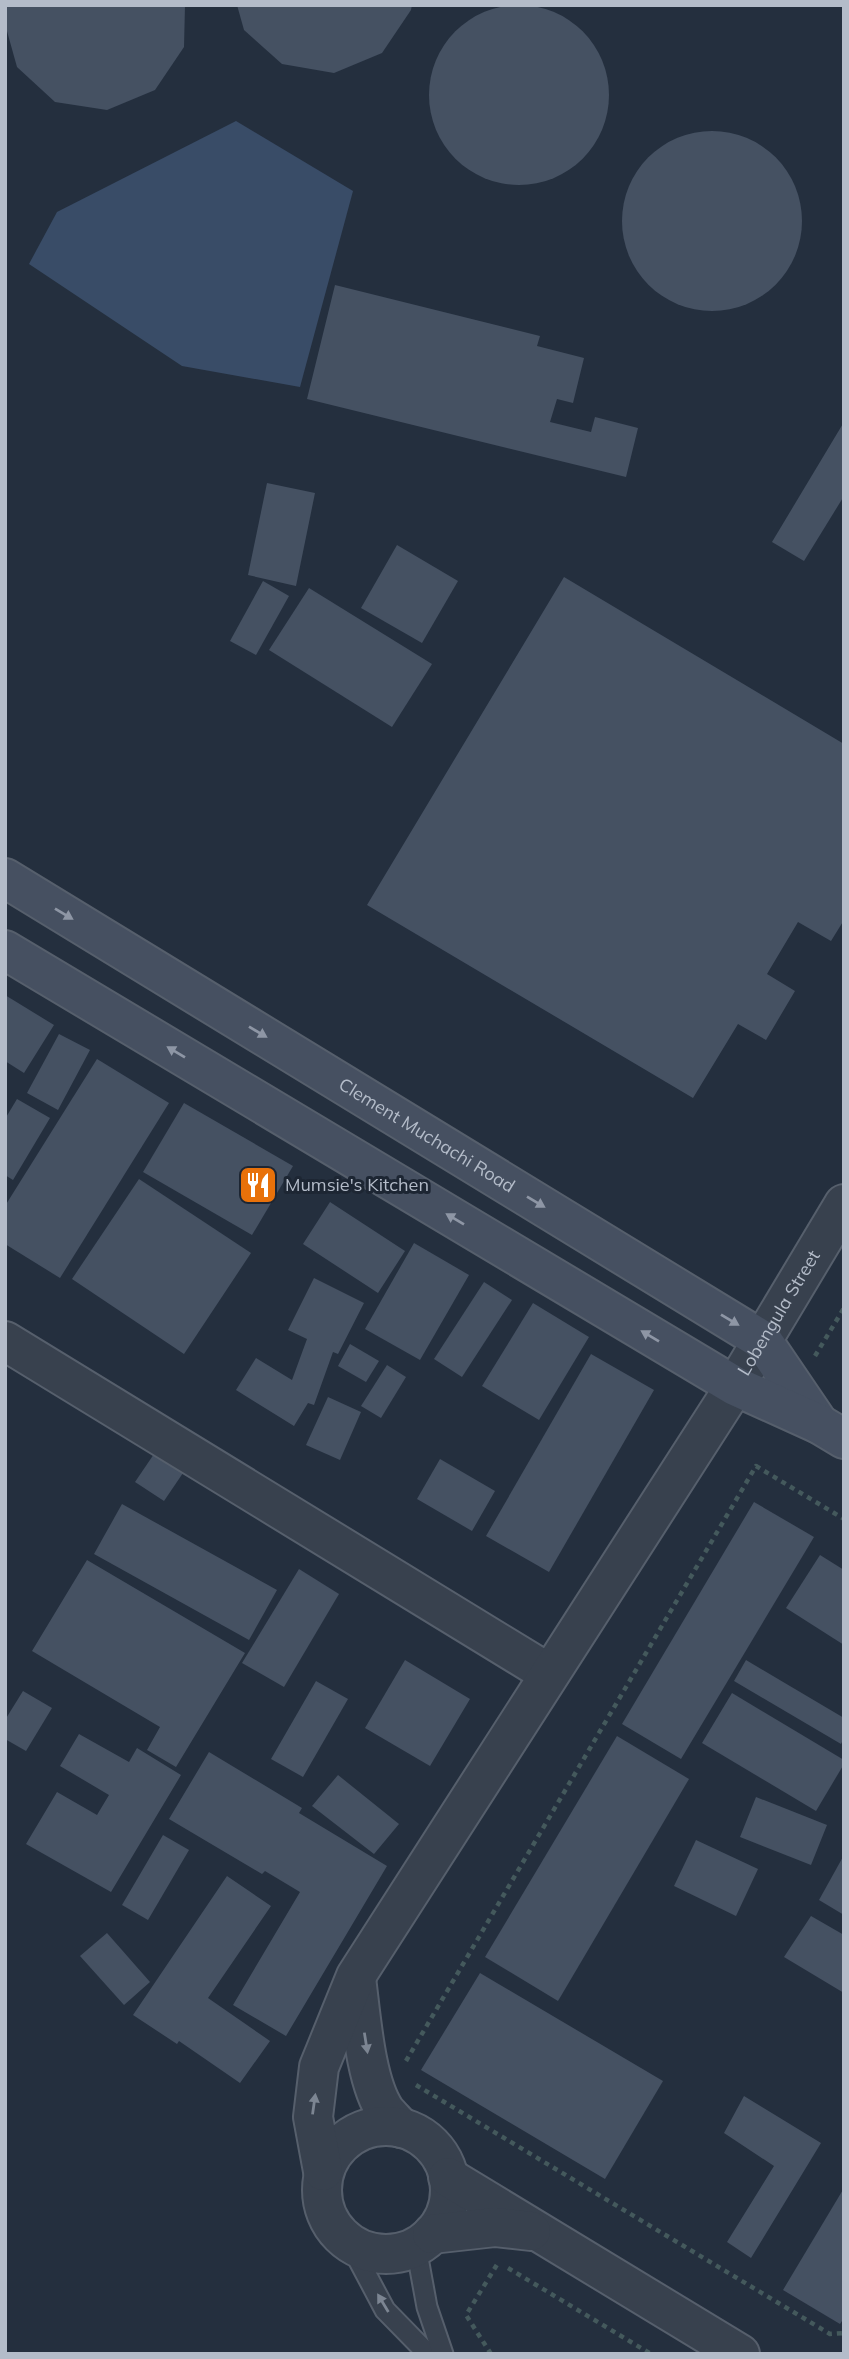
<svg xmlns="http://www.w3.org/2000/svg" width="849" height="2359" viewBox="0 0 849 2359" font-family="Mulish,sans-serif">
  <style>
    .water { fill: #394c67 }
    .building { fill: #455162 }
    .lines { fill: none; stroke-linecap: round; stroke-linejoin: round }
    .lane-casing { stroke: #565f6c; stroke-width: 23 }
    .street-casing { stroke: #565f6c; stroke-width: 42 }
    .secondary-casing { stroke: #565f6c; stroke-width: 42 }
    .path { stroke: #44595c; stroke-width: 4.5; stroke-dasharray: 5 5; stroke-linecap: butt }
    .lane { stroke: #38414e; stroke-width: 19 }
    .street { stroke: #38414e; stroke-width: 38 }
    .secondary { stroke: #465061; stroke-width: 38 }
    .oneway { fill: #8e96a5 }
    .oneway2 { fill: #7c8592 }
    .labels { text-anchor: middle; stroke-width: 6; stroke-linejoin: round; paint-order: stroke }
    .street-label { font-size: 18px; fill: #b4bcc9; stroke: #1d2633 }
    .poi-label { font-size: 18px; fill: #b4bcc9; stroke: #1d2633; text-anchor: start }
  </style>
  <rect width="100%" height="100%" fill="#242f3e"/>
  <polygon class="water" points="236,121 353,191 300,387 182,366 29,264 57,212"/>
  <g class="building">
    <circle cx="519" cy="95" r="90"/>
    <polygon points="7,5 185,5 184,47 155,90 107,110 55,102 17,67 5,24"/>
    <polygon points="237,5 412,5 411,10 382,53 334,73 282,64 244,30"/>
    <circle cx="712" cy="221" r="90"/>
    <polygon points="335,285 540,336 537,346 584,358 573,403 557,399 550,422 591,432 595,417 638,428 626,477 307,399"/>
    <polygon points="844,422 844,496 804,561 772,542"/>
    <polygon points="267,483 315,493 296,586 248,575"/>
    <polygon points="397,545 458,581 422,643 361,608"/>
    <polygon points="564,577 844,744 844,920 831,941 798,922 767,974 795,991 766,1040 738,1024 693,1098 367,905"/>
    <polygon points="263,581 289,596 256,655 230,641"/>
    <polygon points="309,588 432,664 392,727 269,650"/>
    <polygon points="5,995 54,1025 24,1073 5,1061"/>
    <polygon points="59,1034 90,1050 58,1110 27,1093"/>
    <polygon points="97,1059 169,1103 60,1278 5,1244 5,1206"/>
    <polygon points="17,1099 50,1118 13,1180 5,1175 5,1119"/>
    <polygon points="184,1103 293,1166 252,1235 143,1172"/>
    <polygon points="139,1179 251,1253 184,1354 72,1279"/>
    <polygon points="330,1202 405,1251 378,1293 303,1244"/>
    <polygon points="414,1243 469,1275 420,1360 365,1329"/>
    <polygon points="314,1278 364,1303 338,1354 333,1352 314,1405 308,1403 294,1426 236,1390 256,1358 292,1380 307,1339 288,1330"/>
    <polygon points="484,1282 512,1300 462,1377 434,1359"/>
    <polygon points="533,1303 589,1337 539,1420 482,1386"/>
    <polygon points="350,1344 379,1361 366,1382 338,1366"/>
    <polygon points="591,1354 654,1390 549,1572 486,1536"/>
    <polygon points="387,1365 406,1377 381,1418 361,1406"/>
    <polygon points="328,1397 361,1412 340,1460 306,1445"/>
    <polygon points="154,1454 183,1473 164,1501 135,1482"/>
    <polygon points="440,1459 495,1491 472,1531 417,1499"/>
    <polygon points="754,1502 814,1537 681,1759 622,1724"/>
    <polygon points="122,1504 277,1590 249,1640 94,1554"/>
    <polygon points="820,1555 844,1570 844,1645 786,1608"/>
    <polygon points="87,1560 245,1653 176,1767 147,1750 160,1727 32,1651"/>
    <polygon points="299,1569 339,1594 284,1687 242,1663"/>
    <polygon points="405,1660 470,1699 430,1766 365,1728"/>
    <polygon points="746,1660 844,1718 844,1738 841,1744 734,1681"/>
    <polygon points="316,1681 348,1699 303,1777 271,1759"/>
    <polygon points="23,1691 52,1708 26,1751 5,1739 5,1720"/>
    <polygon points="732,1693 844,1760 844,1764 816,1811 702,1743"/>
    <polygon points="79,1734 129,1762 137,1748 181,1775 111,1892 26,1844 57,1792 97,1815 109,1795 60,1766"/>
    <polygon points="617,1736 689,1779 558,2001 485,1957"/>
    <polygon points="209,1752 302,1808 299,1813 387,1866 286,2036 233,2005 300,1892 265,1871 262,1874 169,1819"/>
    <polygon points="338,1775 399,1824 374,1854 312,1806"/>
    <polygon points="756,1797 827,1825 811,1865 740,1837"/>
    <polygon points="163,1835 189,1850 148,1920 122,1905"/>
    <polygon points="696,1840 758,1869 736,1916 674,1886"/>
    <polygon points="844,1855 844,1915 819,1900"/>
    <polygon points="227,1876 271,1906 208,1998 270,2041 240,2083 179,2041 177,2044 133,2015"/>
    <polygon points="811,1916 844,1935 844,1993 784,1957"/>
    <polygon points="107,1933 150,1982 124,2005 80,1956"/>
    <polygon points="480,1973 663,2081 605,2179 421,2070"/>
    <polygon points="744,2096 821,2143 751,2258 727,2242 774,2166 724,2133"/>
    <polygon points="844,2188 844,2318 840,2324 783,2290"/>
  </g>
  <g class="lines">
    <defs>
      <g id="lane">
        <polyline points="350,2244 385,2310 428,2354"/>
        <polyline points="416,2247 427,2307 443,2354"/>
      </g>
      <g id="street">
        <polyline points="5,1341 548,1673"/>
        <path d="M 356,1978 C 361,2015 365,2082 386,2112 C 391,2117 396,2123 401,2128"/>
        <circle cx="386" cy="2190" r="64"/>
        <path id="s1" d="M 323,2171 L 313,2117 L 319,2067 L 356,1976 L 735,1386 L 844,1204"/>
        <polyline points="448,2177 740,2354"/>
        <polyline points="432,2234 495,2227 531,2231"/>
      </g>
      <g id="secondary">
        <path id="s2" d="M 5,878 L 762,1340 L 819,1424"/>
        <polyline points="5,950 735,1386 819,1424 844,1439"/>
      </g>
    </defs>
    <use href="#lane" class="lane-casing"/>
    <use href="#street" class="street-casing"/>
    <use href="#secondary" class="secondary-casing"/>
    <g class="path">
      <polyline points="815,1356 844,1308"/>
      <polyline points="406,2061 756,1466 844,1519"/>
      <polyline points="416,2085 830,2334 844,2333"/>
      <polyline points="508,2268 651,2354"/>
      <polyline points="491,2354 466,2315 498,2263"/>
    </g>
    <use href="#lane" class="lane"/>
    <use href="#street" class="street"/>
    <use href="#secondary" class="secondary"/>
  </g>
  <defs><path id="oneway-solid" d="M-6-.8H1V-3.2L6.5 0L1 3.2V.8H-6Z" transform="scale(1.75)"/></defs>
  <g class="oneway">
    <use href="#oneway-solid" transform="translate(64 914) rotate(31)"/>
    <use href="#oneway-solid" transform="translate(258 1032) rotate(31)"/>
    <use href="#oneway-solid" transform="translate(176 1052) rotate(-149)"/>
    <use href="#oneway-solid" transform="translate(536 1202) rotate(31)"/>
    <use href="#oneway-solid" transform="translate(455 1219) rotate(-149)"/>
    <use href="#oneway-solid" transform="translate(730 1320) rotate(31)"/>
    <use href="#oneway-solid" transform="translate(650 1336) rotate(-149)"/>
  </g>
  <g class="oneway2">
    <use href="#oneway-solid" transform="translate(366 2043) rotate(81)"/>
    <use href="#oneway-solid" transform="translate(314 2104) rotate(-82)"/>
    <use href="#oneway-solid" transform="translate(383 2303) rotate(-121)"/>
  </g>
  <defs>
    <symbol id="restaurant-square" viewBox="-11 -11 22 22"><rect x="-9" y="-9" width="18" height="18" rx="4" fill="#e8710a" stroke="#1d2633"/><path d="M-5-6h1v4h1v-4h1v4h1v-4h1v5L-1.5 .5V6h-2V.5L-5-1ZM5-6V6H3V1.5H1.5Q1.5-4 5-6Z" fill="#fff"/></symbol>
  </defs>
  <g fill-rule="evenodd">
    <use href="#restaurant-square" x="236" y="1163" width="44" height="44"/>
  </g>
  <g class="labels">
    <g class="street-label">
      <text dy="6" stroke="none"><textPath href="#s2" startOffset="494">Clement Muchachi Road</textPath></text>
      <text dy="6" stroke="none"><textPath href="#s1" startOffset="990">Lobengula Street</textPath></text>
    </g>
    <g class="poi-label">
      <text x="285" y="1191">Mumsie's Kitchen</text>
    </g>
  </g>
  <rect width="849" height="2359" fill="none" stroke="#b4bcc9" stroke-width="14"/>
</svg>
